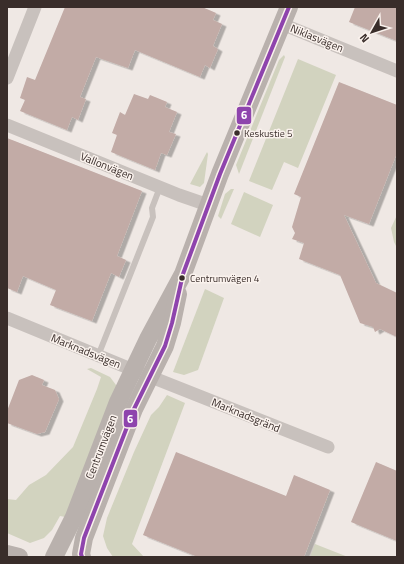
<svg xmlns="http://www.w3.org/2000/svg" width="404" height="564" viewBox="0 0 404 564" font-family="'Titillium Web',sans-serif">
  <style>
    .green { fill: #d2d3bf }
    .building { fill: #c2aba6; filter: url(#shadow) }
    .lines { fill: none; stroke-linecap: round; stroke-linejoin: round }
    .service { stroke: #c8c1bd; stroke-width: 6 }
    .minor { stroke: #c8c1bd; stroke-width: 13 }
    .secondary { stroke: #b9b1ad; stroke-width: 18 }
    .bus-1-casing { stroke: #faf2ed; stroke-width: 7 }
    .bus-1 { stroke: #8e44ad; stroke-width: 4 }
    .bus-dot { fill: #392d2a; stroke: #faf2ed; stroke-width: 1.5 }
    .labels { text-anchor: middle; stroke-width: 3; stroke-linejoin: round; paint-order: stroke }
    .bus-label { font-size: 10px; fill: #392d2a; stroke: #faf2ed; text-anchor: start }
    .street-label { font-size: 11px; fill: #392d2a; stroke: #faf2ed }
    .line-badge { stroke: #faf2ed; stroke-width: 1.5 }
    .badge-label { font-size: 11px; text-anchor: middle; font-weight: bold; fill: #fff }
  </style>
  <defs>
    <filter id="shadow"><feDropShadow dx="4.5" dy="2.5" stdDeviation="0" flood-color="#0004"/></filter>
  </defs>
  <rect width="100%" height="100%" fill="#efe8e4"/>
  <g class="green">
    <polygon points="284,55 285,57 239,174 236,165 279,60"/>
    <polygon points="298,59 336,75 298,168 284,162 272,190 249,181"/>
    <polygon points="207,152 208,154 204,183 200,187 190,184"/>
    <polygon points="231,189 234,189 221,219 218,216 225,194"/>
    <polygon points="244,192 273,205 260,237 231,224"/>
    <polygon points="397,215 397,248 394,242 391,228"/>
    <polygon points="205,289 224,298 198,370 184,375 173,372"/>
    <polygon points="91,368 110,377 116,385 116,393 65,517 60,516 52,530 44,538 30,543 7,533 7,499 16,500 29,485 46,475 73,447 97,389 101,377 87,369"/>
    <polygon points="167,395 185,403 132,544 144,557 113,557 107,548 103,536 107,518 134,452 151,415 159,407"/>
    <polygon points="315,544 348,557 310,557"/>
  </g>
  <g class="building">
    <polygon points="65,7 202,7 216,13 213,20 222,24 213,46 218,49 210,68 205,65 200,77 135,50 128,68 96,57 80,97 86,99 78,120 72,117 67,130 20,111 25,100 20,98 27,77 35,80"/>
    <polygon points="355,7 397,7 397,41 349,22"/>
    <polygon points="339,82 397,105 397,153 369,224 344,215 376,283 397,293 397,337 380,329 375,332 373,327 360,323 340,275 299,259 304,243 292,239 295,233 292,227 301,197 294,194"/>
    <polygon points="134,94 148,99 150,95 167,102 165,107 177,112 169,132 176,134 167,155 161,153 155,170 111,152 117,135 112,133 120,112 125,115"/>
    <polygon points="7,138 142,191 117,256 126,260 119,277 111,273 92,321 50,305 56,290 23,276 17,292 7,288"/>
    <polygon points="32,375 44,380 42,385 55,390 59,399 45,432 37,434 7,423 7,411 19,380"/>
    <polygon points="176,452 286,496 294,475 330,490 304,557 198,557 143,535"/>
    <polygon points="376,462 397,471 397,541 351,522"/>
  </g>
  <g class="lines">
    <polyline class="service" points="98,356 153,217 152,208 160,187"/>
    <g class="minor">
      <polyline points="282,24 397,71"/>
      <polyline points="7,78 35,7"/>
      <polyline points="7,125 179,195 208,205"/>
      <polyline points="7,318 126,367 328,447"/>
    </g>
    <g class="secondary">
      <polyline points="7,554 19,557"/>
      <polyline points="54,557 74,517 118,402 148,339 183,274 220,174 289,7"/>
      <polyline points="82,557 81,554 84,538 134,409 165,346 172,323 178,294"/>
    </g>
    <defs>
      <polyline id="bus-1" points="82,557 81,554 84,538 134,409 165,346 172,323 183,274 220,174 289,7"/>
    </defs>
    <use href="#bus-1" class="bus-1-casing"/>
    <use href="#bus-1" class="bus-1"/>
  </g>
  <g class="bus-dot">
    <circle cx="237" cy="133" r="3.5"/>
    <circle cx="182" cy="278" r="3.5"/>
  </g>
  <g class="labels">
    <g class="bus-label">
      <text x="244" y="137">Keskustie 5</text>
      <text x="190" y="282">Centrumvägen 4</text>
    </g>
    <g class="street-label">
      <text transform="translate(317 38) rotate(22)" y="4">Niklasvägen</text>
      <text transform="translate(107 166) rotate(22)" y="4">Vallonvägen</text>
      <text transform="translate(86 351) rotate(22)" y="4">Marknadsvägen</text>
      <text transform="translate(246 415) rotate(22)" y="4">Marknadsgränd</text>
      <text transform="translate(101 447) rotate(-69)" y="4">Centrumvägen</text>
    </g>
  </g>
  <g class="line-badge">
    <rect x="236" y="106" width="16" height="19" rx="4" fill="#8e44ad"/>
    <rect x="123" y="409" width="15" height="19" rx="4" fill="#8e44ad"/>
  </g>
  <g class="badge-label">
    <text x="244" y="119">6</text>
    <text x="130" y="423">6</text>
  </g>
  <rect width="404" height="564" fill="none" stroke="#392d2a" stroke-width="16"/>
  <g transform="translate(372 32) rotate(231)" stroke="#faf2ed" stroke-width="3" paint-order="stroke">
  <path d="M0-3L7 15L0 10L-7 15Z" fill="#392d2a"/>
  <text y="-6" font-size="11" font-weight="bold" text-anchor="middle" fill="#392d2a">N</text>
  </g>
</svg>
